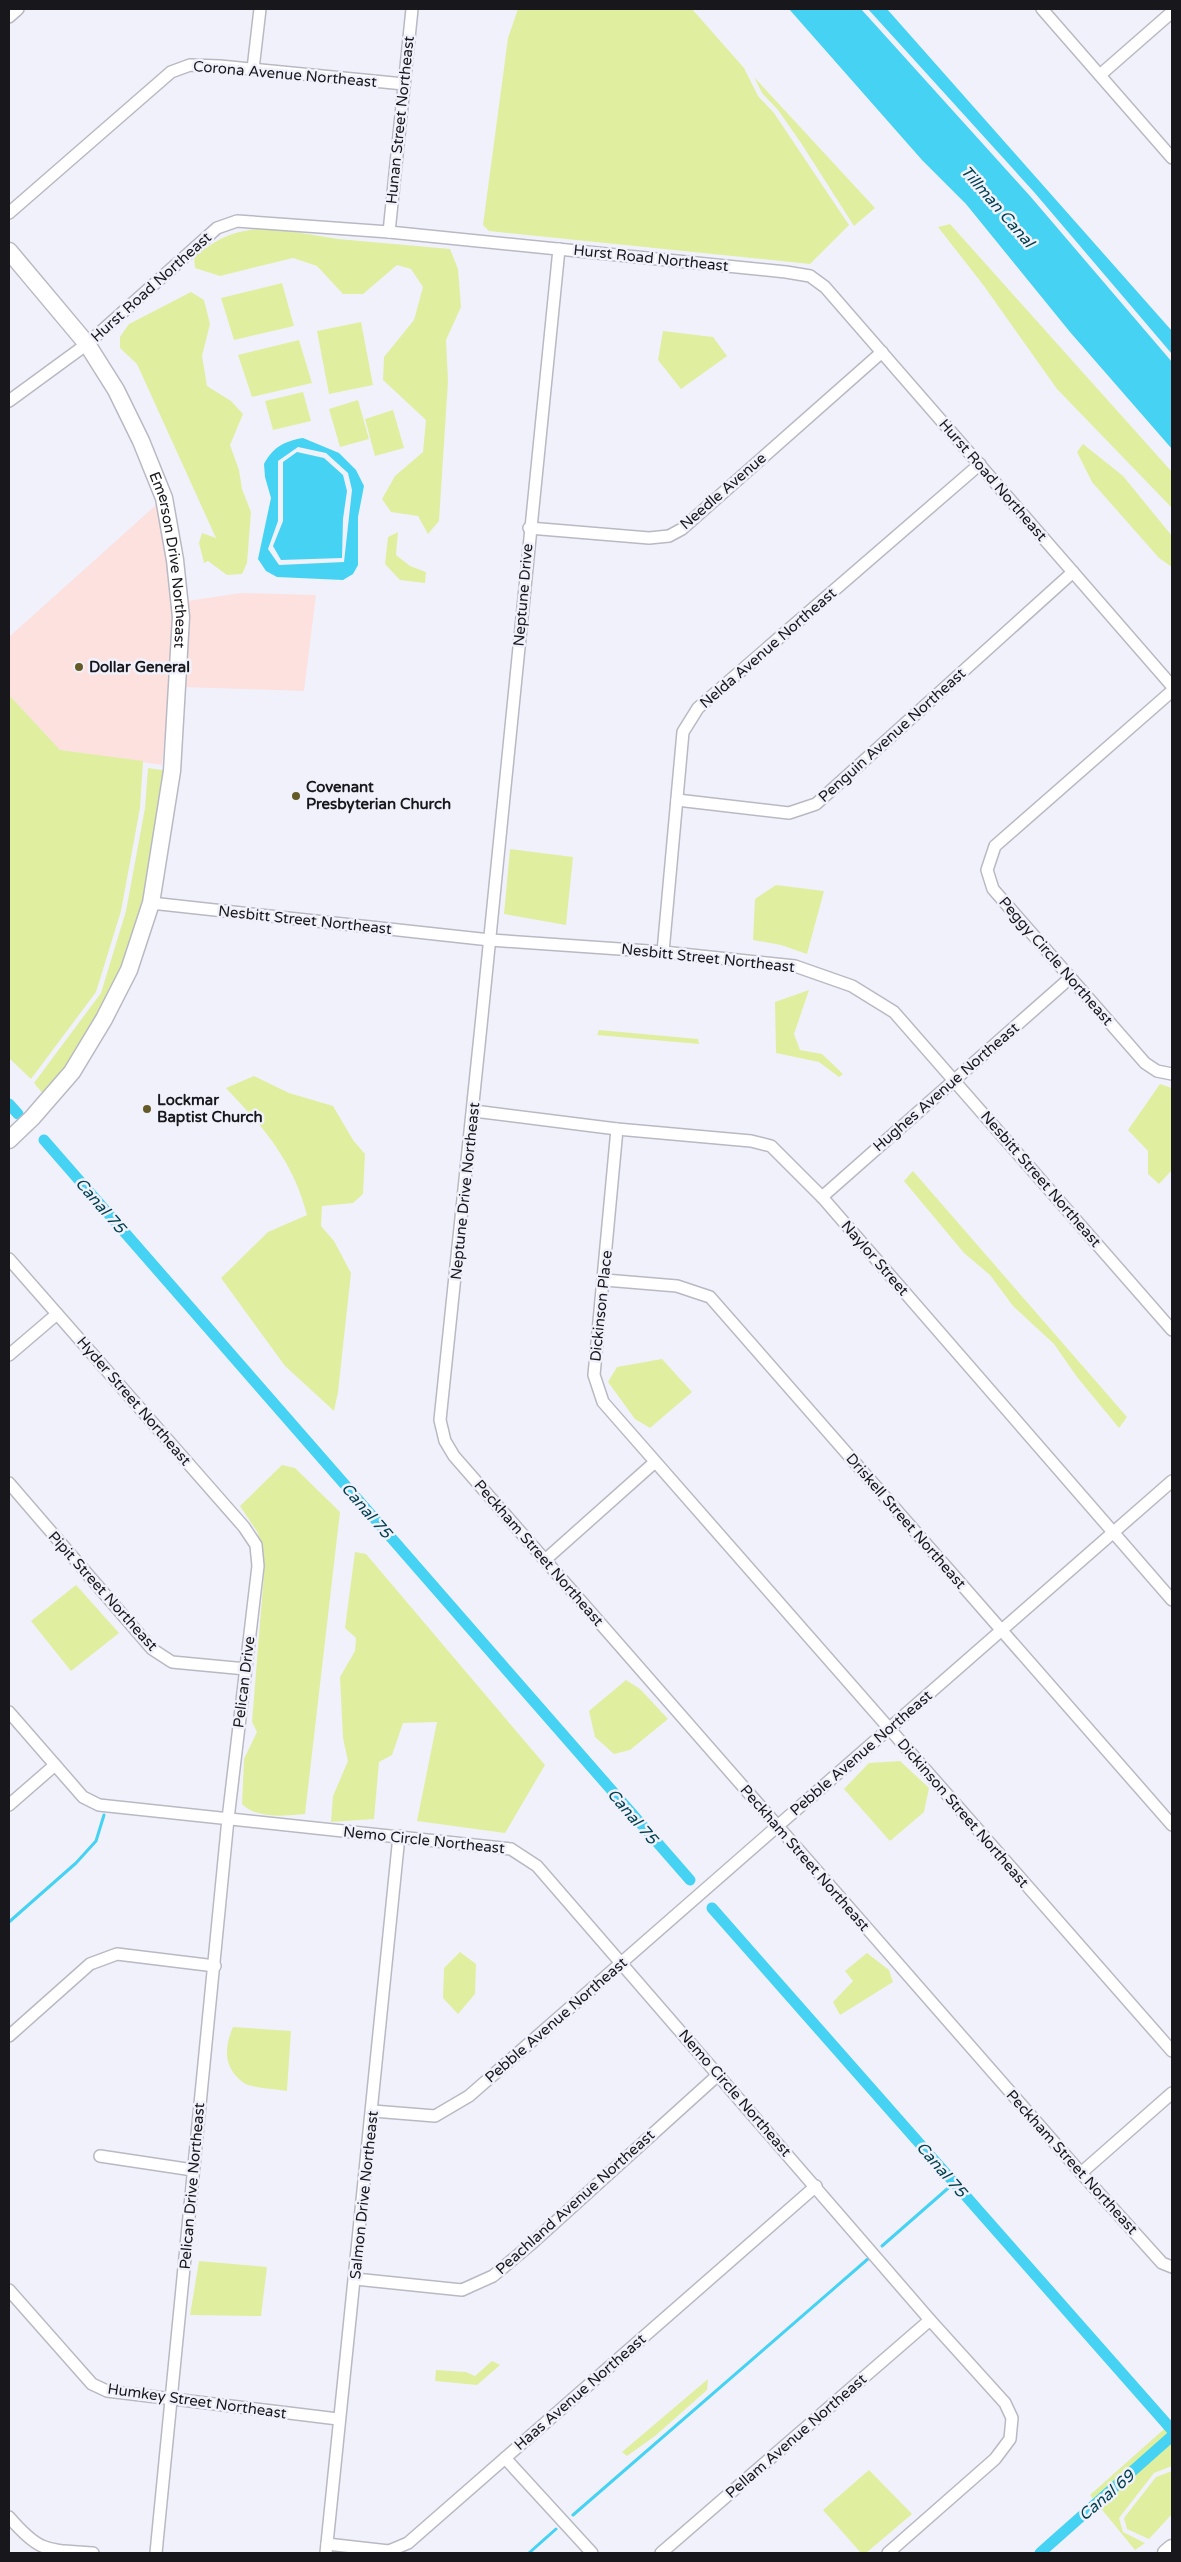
<svg xmlns="http://www.w3.org/2000/svg" width="1181" height="2562" viewBox="0 0 1181 2562" font-family="'Varela Round',sans-serif">
  <style>
    .commercial { fill: #fce1df }
    .green { fill: #dfef9f }
    .water { fill: #46d2f3; fill-rule: evenodd }
    .lines { fill: none; stroke-linecap: round; stroke-linejoin: round }
    .stream { stroke: #46d2f3; stroke-width: 3 }
    .canal { stroke: #46d2f3; stroke-width: 11 }
    .street-casing { stroke: #b9b9c4; stroke-width: 14 }
    .secondary-casing { stroke: #b9b9c4; stroke-width: 19 }
    .street { stroke: #fff; stroke-width: 11 }
    .secondary { stroke: #fff; stroke-width: 16 }
    .poi-dot { fill: #655a26; stroke: #f1f1fc; stroke-width: 2 }
    .labels { text-anchor: middle; stroke-width: 5; stroke-linejoin: round; paint-order: stroke }
    .street-label { font-size: 15px; fill: #18181c; stroke: #f1f1fc }
    .poi-label { font-size: 15px; font-weight: bold; fill: #18181c; stroke: #f1f1fc; text-anchor: start }
    .water-label { font-size: 16px; font-style: italic; fill: #014250; stroke: #f1f1fc }
  </style>
  <rect width="100%" height="100%" fill="#f1f1fc"/>
  <g class="commercial">
    <polygon points="156,505 166,547 173,609 173,646 162,765 60,750 9,695 9,637"/>
    <polygon points="241,593 316,595 304,691 184,687 187,601"/>
  </g>
  <g class="green">
    <polygon points="518,9 692,9 744,68 758,96 774,113 849,225 810,264 489,231 483,225 508,38"/>
    <polygon points="754,77 875,208 854,226 801,143 778,110 762,93"/>
    <polygon points="950,224 1172,472 1172,508 1057,389 984,286 938,227"/>
    <path d="M 271,228 L 338,239 L 450,249 L 458,269 L 461,307 L 446,340 L 448,381 L 439,521 L 428,534 L 418,516 L 391,512 L 382,499 L 395,476 L 423,452 L 426,420 L 383,380 L 384,357 L 414,320 L 423,287 L 411,269 L 397,265 L 363,294 L 343,294 L 317,266 L 293,258 L 220,276 L 195,268 L 194,257 C 222,235 235,230 271,228 Z"/>
    <polygon points="282,283 294,326 234,340 221,298"/>
    <polygon points="191,292 204,300 210,324 202,356 207,386 231,401 243,414 230,445 239,470 242,489 251,512 247,563 242,574 227,575 208,561 204,563 199,543 202,533 216,538 137,364 120,348 120,337 129,324"/>
    <polygon points="361,322 373,385 329,394 317,331"/>
    <polygon points="663,331 713,337 727,356 681,389 658,360"/>
    <polygon points="299,340 312,383 252,397 238,355"/>
    <polygon points="303,392 311,421 273,430 265,401"/>
    <polygon points="358,400 369,439 340,447 329,409"/>
    <polygon points="393,410 404,448 375,456 365,419"/>
    <polygon points="1083,444 1123,476 1172,536 1172,567 1159,558 1092,482 1077,452"/>
    <polygon points="398,532 396,555 410,566 426,572 425,583 400,580 385,564 388,537"/>
    <polygon points="9,695 60,750 143,761 140,808 121,911 96,992 31,1079 9,1058"/>
    <polygon points="148,768 162,770 166,768 145,903 123,968 67,1069 44,1095 34,1083 101,993 126,911 145,808"/>
    <polygon points="510,849 573,857 566,925 504,914"/>
    <polygon points="776,885 824,891 807,954 781,945 753,940 755,899"/>
    <polygon points="809,990 794,1034 800,1050 822,1054 843,1074 839,1077 819,1062 776,1053 775,1002"/>
    <polygon points="599,1030 698,1039 699,1044 597,1035"/>
    <path d="M 254,1076 L 289,1093 L 333,1106 L 353,1140 L 365,1154 L 363,1194 L 353,1203 L 322,1206 L 321,1226 L 334,1241 L 351,1273 L 338,1392 L 334,1411 L 285,1366 L 221,1278 L 268,1232 L 307,1215 C 293,1161 264,1128 226,1088 Z"/>
    <polygon points="1160,1084 1172,1088 1172,1170 1159,1184 1148,1174 1148,1151 1128,1130"/>
    <polygon points="913,1171 1127,1417 1119,1428 1077,1377 1054,1344 1013,1306 990,1275 964,1253 904,1181"/>
    <polygon points="662,1359 692,1392 650,1428 635,1419 608,1382 617,1367"/>
    <path d="M 282,1465 L 295,1468 L 340,1512 L 305,1814 C 285,1816 256,1819 242,1804 L 244,1759 L 257,1732 L 252,1722 L 264,1574 L 258,1533 L 240,1506 Z"/>
    <polygon points="355,1552 366,1554 545,1765 505,1833 417,1821 437,1722 403,1723 392,1755 379,1762 374,1819 331,1822 333,1796 348,1761 343,1738 340,1677 355,1651 356,1638 345,1628"/>
    <polygon points="76,1585 119,1633 71,1671 31,1621"/>
    <polygon points="626,1680 640,1689 668,1719 630,1750 614,1754 595,1737 589,1711"/>
    <polygon points="900,1761 929,1788 924,1812 890,1841 844,1789 869,1763"/>
    <polygon points="460,1952 476,1964 475,1994 458,2014 443,1998 444,1968"/>
    <polygon points="867,1953 889,1970 893,1982 840,2015 833,2002 853,1981 845,1971"/>
    <path d="M 233,2027 L 291,2031 L 287,2091 C 277,2089 251,2088 244,2083 C 223,2068 224,2048 233,2027 Z"/>
    <polygon points="199,2261 267,2267 261,2316 190,2315"/>
    <polygon points="492,2361 500,2365 477,2385 435,2381 436,2370 466,2372 475,2376"/>
    <polygon points="708,2379 707,2390 655,2436 627,2456 622,2452"/>
    <polygon points="1172,2422 1172,2466 1154,2473 1119,2518 1123,2532 1145,2543 1135,2550 1090,2495"/>
    <polygon points="869,2470 912,2514 866,2553 861,2553 823,2510"/>
    <polygon points="1172,2471 1172,2514 1149,2539 1127,2529 1124,2518 1156,2477"/>
  </g>
  <g class="water">
    <polygon points="789,9 861,9 1030,196 1172,362 1172,449 1070,332 966,204 922,160"/>
    <polygon points="868,9 887,9 1172,331 1172,354 1034,192"/>
    <path d="M 303,438 L 339,453 L 356,470 L 364,486 L 358,517 L 358,565 L 353,574 L 343,580 L 277,577 L 266,571 L 258,559 L 271,498 L 265,477 L 264,464 C 273,447 285,441 303,438 ZM 298,447 L 326,453 L 348,473 L 352,490 L 344,562 L 279,565 L 268,549 L 278,521 L 278,461 Z"/>
    <polygon points="297,452 324,458 343,475 347,491 343,519 342,558 281,560 273,546 283,521 283,462"/>
  </g>
  <g class="lines">
    <g class="stream">
      <polyline points="9,1922 76,1863 96,1841 104,1815"/>
      <polyline points="882,2246 954,2183"/>
      <polyline points="573,2515 869,2258"/>
      <polyline points="529,2553 556,2529"/>
    </g>
    <g class="canal">
      <polyline points="9,1104 18,1114"/>
      <polyline points="44,1140 690,1880"/>
      <polyline points="712,1908 1172,2430"/>
      <polyline points="1040,2553 1172,2436"/>
    </g>
    <defs>
      <g id="street">
        <polyline points="1042,9 1172,158"/>
        <polyline points="9,17 18,9"/>
        <polyline points="253,69 260,9"/>
        <polyline points="1100,75 1172,12"/>
        <polyline points="9,213 171,72 190,65 220,66 404,84"/>
        <polyline points="389,232 412,9"/>
        <path d="M 559,249 C 517,639 483,1030 440,1420 L 445,1441 L 454,1456 L 1081,2173 L 1162,2263 L 1172,2267"/>
        <polyline points="9,401 87,344 217,228 237,221 389,232 786,272 810,276 825,287 1172,686"/>
        <polyline points="529,528 649,538 669,536 682,529 882,352"/>
        <polyline points="1172,691 995,846 987,870 993,889 1145,1063 1157,1071 1172,1074"/>
        <polyline points="677,800 789,813 816,804 1073,572"/>
        <polyline points="151,903 490,940 663,952 795,966 852,986 894,1012 1172,1330"/>
        <polyline points="663,952 683,732 698,708 980,464"/>
        <polyline points="474,1111 617,1129 751,1141 771,1146 822,1197 1172,1600"/>
        <polyline points="617,1129 594,1375 603,1402 1172,2051"/>
        <polyline points="822,1197 1070,978"/>
        <polyline points="9,1259 244,1527 256,1545 258,1566 228,1819 156,2553"/>
        <polyline points="605,1280 677,1286 710,1297 1172,1825"/>
        <polyline points="9,1355 57,1314"/>
        <polyline points="9,1483 152,1649 172,1662 246,1669"/>
        <polyline points="545,1560 655,1462"/>
        <polyline points="9,1712 83,1797 99,1805 511,1849 537,1866 930,2320 1005,2403 1012,2418 1010,2439 995,2459 888,2553"/>
        <polyline points="9,1805 55,1765"/>
        <polyline points="9,2036 90,1964 117,1954 215,1966"/>
        <polyline points="373,2111 435,2116 469,2096 1172,1481"/>
        <polyline points="100,2156 193,2170"/>
        <polyline points="1081,2173 1172,2093"/>
        <polyline points="355,2279 462,2290 493,2276 530,2245 719,2074"/>
        <polyline points="9,2290 92,2384 107,2391 338,2419"/>
        <polyline points="505,2458 592,2553"/>
        <path d="M 9,2517 C 40,2553 47,2550 93,2553"/>
        <polyline points="327,2544 389,2551 408,2543 816,2186"/>
        <path d="M 326,2553 C 350,2314 376,2076 399,1836"/>
        <polyline points="661,2553 930,2320"/>
      </g>
      <g id="secondary">
        <path id="s1" d="M 9,251 L 87,344 L 116,390 L 141,441 L 164,498 L 175,560 L 181,617 L 172,771 L 151,903 L 129,970 L 104,1019 L 72,1072 L 32,1118 L 9,1140"/>
        <polyline points="1166,2553 1172,2548"/>
      </g>
    </defs>
    <use href="#street" class="street-casing"/>
    <use href="#secondary" class="secondary-casing"/>
    <use href="#street" class="street"/>
    <use href="#secondary" class="secondary"/>
  </g>
  <g class="poi-dot">
    <circle cx="79" cy="667" r="5"/>
    <circle cx="296" cy="796" r="5"/>
    <circle cx="147" cy="1109" r="5"/>
  </g>
  <g class="labels">
    <g class="street-label">
      <text transform="translate(285 74) rotate(5)" y="5">Corona Avenue Northeast</text>
      <text transform="translate(400 120) rotate(-84)" y="5">Hunan Street Northeast</text>
      <text transform="translate(651 258) rotate(6)" y="5">Hurst Road Northeast</text>
      <text transform="translate(151 287) rotate(-42)" y="5">Hurst Road Northeast</text>
      <text transform="translate(993 480) rotate(49)" y="5">Hurst Road Northeast</text>
      <text transform="translate(723 491) rotate(-41)" y="5">Needle Avenue</text>
      <text dy="5" stroke="none"><textPath href="#s1" startOffset="356">Emerson Drive Northeast</textPath></text>
      <text transform="translate(523 595) rotate(-85)" y="5">Neptune Drive</text>
      <text transform="translate(768 648) rotate(-41)" y="5">Nelda Avenue Northeast</text>
      <text transform="translate(892 735) rotate(-42)" y="5">Penguin Avenue Northeast</text>
      <text transform="translate(305 920) rotate(6)" y="5">Nesbitt Street Northeast</text>
      <text transform="translate(708 958) rotate(6)" y="5">Nesbitt Street Northeast</text>
      <text transform="translate(1056 961) rotate(49)" y="5">Peggy Circle Northeast</text>
      <text transform="translate(946 1087) rotate(-41)" y="5">Hughes Avenue Northeast</text>
      <text transform="translate(1041 1179) rotate(49)" y="5">Nesbitt Street Northeast</text>
      <text transform="translate(465 1191) rotate(-84)" y="5">Neptune Drive Northeast</text>
      <text transform="translate(875 1258) rotate(49)" y="5">Naylor Street</text>
      <text transform="translate(601 1306) rotate(-84)" y="5">Dickinson Place</text>
      <text transform="translate(134 1401) rotate(49)" y="5">Hyder Street Northeast</text>
      <text transform="translate(906 1521) rotate(49)" y="5">Driskell Street Northeast</text>
      <text transform="translate(539 1553) rotate(49)" y="5">Peckham Street Northeast</text>
      <text transform="translate(103 1591) rotate(48)" y="5">Pipit Street Northeast</text>
      <text transform="translate(244 1682) rotate(-83)" y="5">Pelican Drive</text>
      <text transform="translate(861 1753) rotate(-41)" y="5">Pebble Avenue Northeast</text>
      <text transform="translate(963 1813) rotate(49)" y="5">Dickinson Street Northeast</text>
      <text transform="translate(424 1840) rotate(6)" y="5">Nemo Circle Northeast</text>
      <text transform="translate(805 1858) rotate(49)" y="5">Peckham Street Northeast</text>
      <text transform="translate(556 2020) rotate(-41)" y="5">Pebble Avenue Northeast</text>
      <text transform="translate(735 2093) rotate(49)" y="5">Nemo Circle Northeast</text>
      <text transform="translate(1072 2162) rotate(48)" y="5">Peckham Street Northeast</text>
      <text transform="translate(192 2186) rotate(-85)" y="5">Pelican Drive Northeast</text>
      <text transform="translate(364 2195) rotate(-84)" y="5">Salmon Drive Northeast</text>
      <text transform="translate(575 2202) rotate(-42)" y="5">Peachland Avenue Northeast</text>
      <text transform="translate(580 2392) rotate(-41)" y="5">Haas Avenue Northeast</text>
      <text transform="translate(197 2401) rotate(8)" y="5">Humkey Street Northeast</text>
      <text transform="translate(796 2436) rotate(-41)" y="5">Pellam Avenue Northeast</text>
    </g>
    <g class="poi-label">
      <text x="89" y="672">Dollar General</text>
      <text x="306" y="792">Covenant<tspan x="306" dy="17">Presbyterian Church</tspan></text>
      <text x="157" y="1105">Lockmar<tspan x="157" dy="17">Baptist Church</tspan></text>
    </g>
    <g class="water-label">
      <text transform="translate(998 206) rotate(49)" y="6">Tillman Canal</text>
      <text transform="translate(101 1205) rotate(49)" y="6">Canal 75</text>
      <text transform="translate(367 1510) rotate(49)" y="6">Canal 75</text>
      <text transform="translate(633 1816) rotate(49)" y="6">Canal 75</text>
      <text transform="translate(942 2169) rotate(49)" y="6">Canal 75</text>
      <text transform="translate(1106 2495) rotate(-41)" y="6">Canal 69</text>
    </g>
  </g>
  <rect width="1181" height="2562" fill="none" stroke="#18181c" stroke-width="20"/>
</svg>
